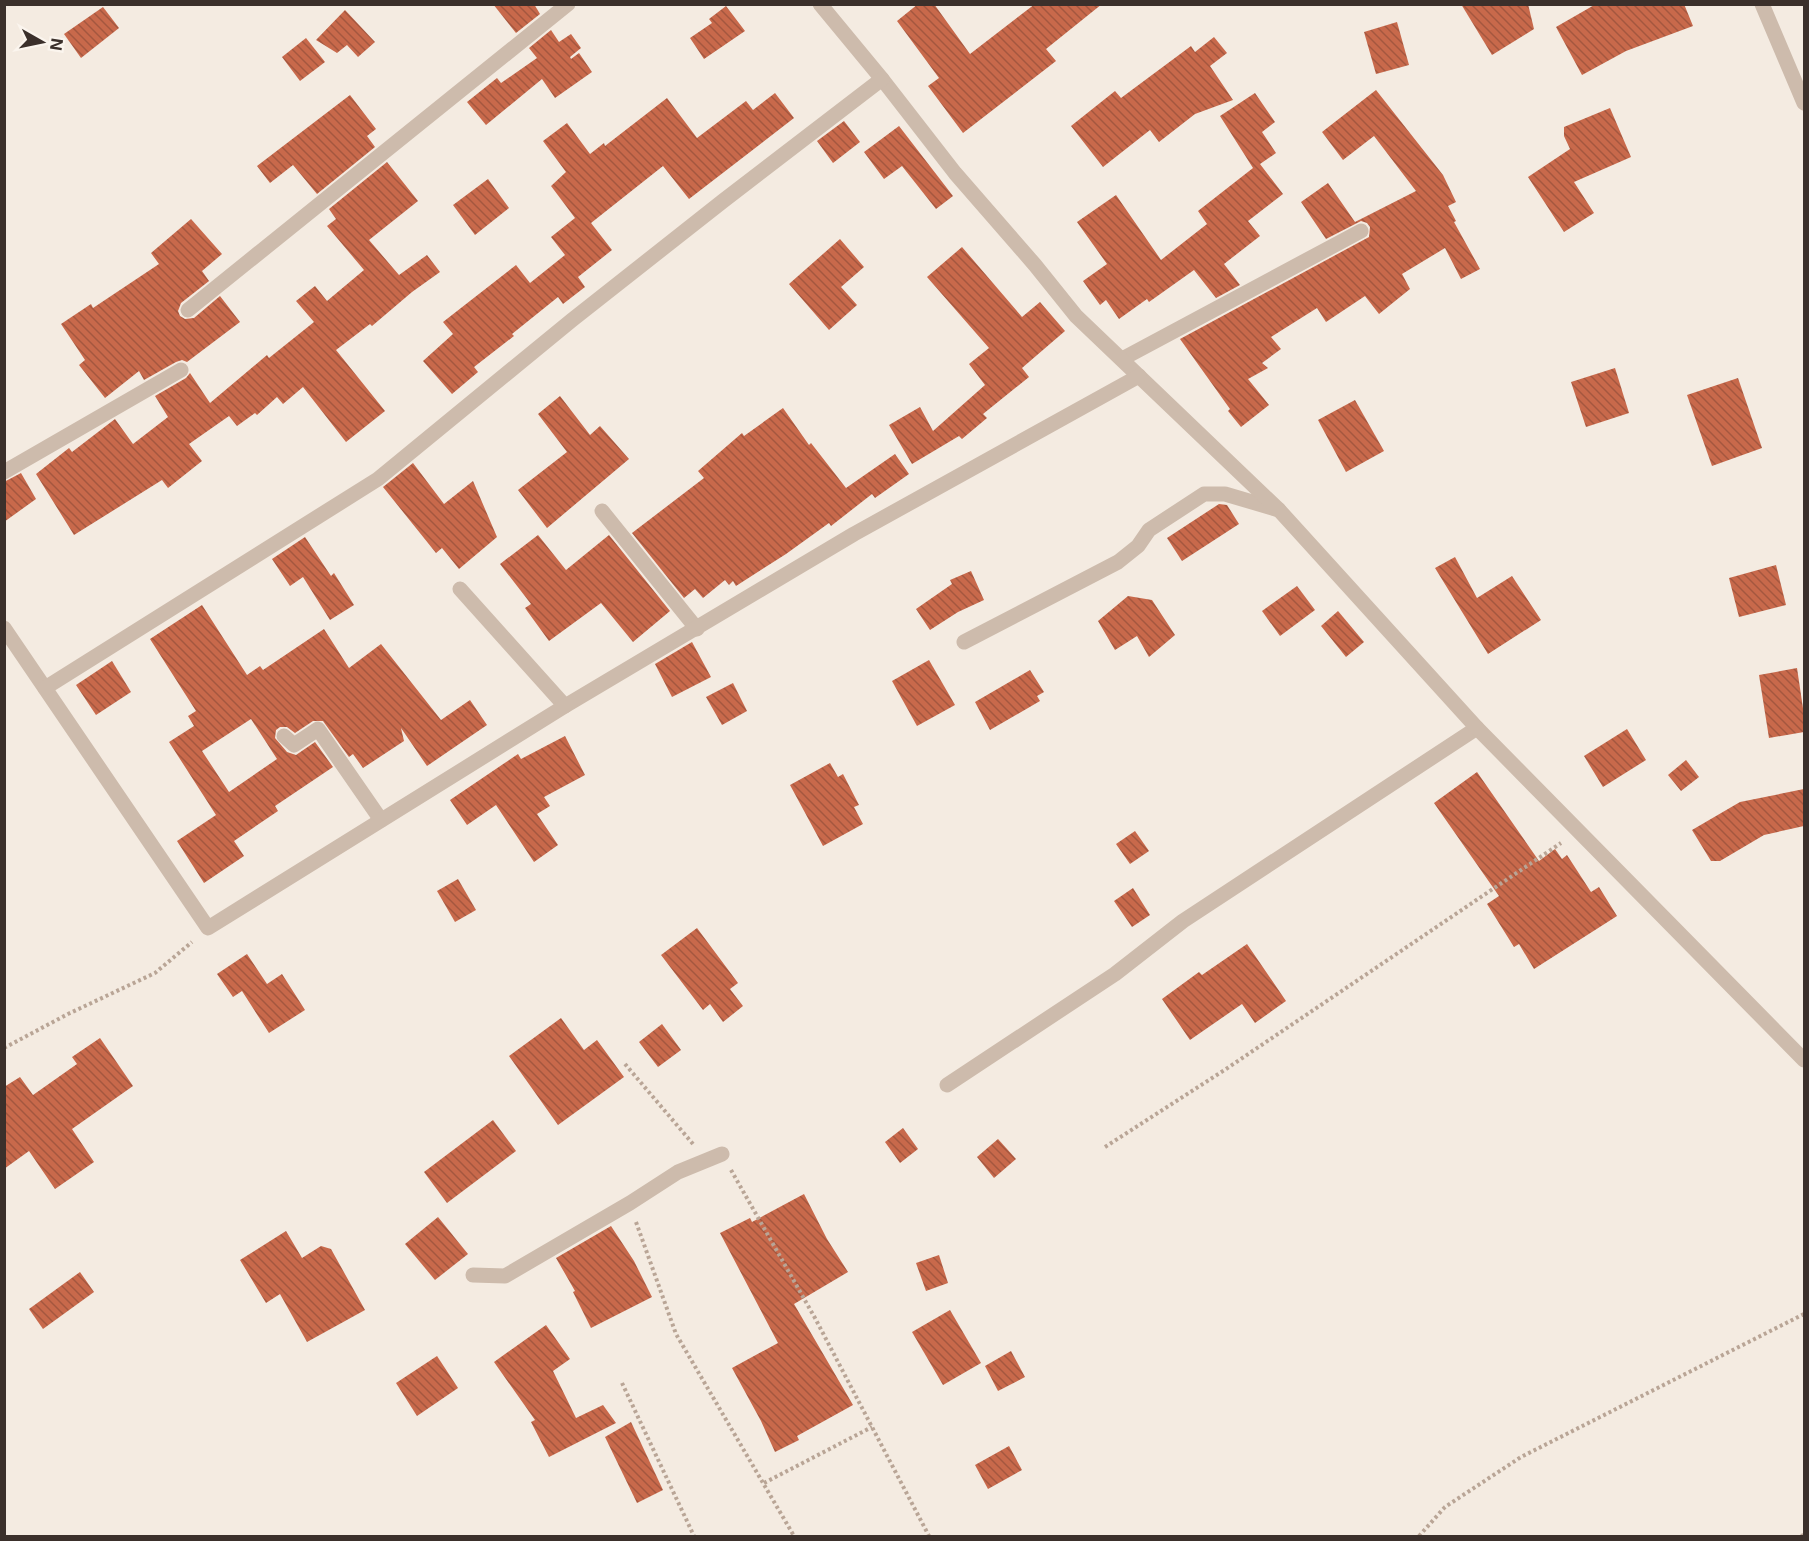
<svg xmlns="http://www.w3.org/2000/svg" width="1809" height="1541" viewBox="0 0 1809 1541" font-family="Inter,sans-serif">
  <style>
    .building { fill: url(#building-back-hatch); fill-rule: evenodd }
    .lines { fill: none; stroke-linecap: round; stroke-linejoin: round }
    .path { stroke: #b9a596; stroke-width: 4; stroke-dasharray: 3 3; stroke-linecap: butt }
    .service { stroke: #cdbbac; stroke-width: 15 }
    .minor { stroke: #cdbbac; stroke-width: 15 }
    .tertiary { stroke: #cdbbac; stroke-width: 15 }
  </style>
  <defs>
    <pattern id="building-back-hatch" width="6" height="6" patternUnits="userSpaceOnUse" patternTransform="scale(1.5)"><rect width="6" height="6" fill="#c8694b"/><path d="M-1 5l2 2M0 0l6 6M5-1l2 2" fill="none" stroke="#a4573f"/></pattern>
  </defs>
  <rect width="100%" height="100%" fill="#f4ebe1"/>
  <g class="building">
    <polygon points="493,4 534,4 540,14 516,33"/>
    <polygon points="918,4 934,4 970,54 1035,4 1102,4 1046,49 1056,61 963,133 928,86 939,78 897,21"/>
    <polygon points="1461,4 1528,4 1534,29 1492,55"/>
    <polygon points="1596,4 1684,4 1693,26 1626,51 1582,75 1556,27"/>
    <polygon points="726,6 745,31 704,59 690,38 712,23 709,19"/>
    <polygon points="103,7 119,28 81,58 64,34"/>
    <polygon points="345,10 375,42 358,57 347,45 337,53 316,40"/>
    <polygon points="1397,22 1409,65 1376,74 1364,32"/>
    <polygon points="551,30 559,42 571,34 581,48 570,57 571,59 579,53 592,72 555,98 542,79 486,125 467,102 497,78 501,83 537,58 529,48"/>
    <polygon points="1214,37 1227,53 1210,66 1233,100 1195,114 1159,142 1150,130 1103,167 1071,126 1115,91 1121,98 1191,46 1195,52"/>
    <polygon points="306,38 325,62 300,81 282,57"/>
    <polygon points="1376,90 1443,175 1456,202 1448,206 1456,221 1454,222 1480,269 1461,279 1445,248 1402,274 1410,289 1379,314 1365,296 1326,322 1317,308 1271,337 1281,349 1262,363 1268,368 1248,379 1269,405 1241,427 1228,411 1230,409 1180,339 1369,237 1370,227 1367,223 1361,221 1326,239 1301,202 1328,183 1355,222 1416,191 1374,136 1343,160 1322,132"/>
    <polygon points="775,93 794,118 689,199 663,166 591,223 612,250 578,277 585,287 563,304 558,297 512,334 514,336 474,367 478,372 452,394 423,361 453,334 443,322 516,265 530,283 565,255 551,237 575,218 551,186 566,172 543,141 567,123 590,154 604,143 605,146 667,98 697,138 746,101 753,110"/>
    <polygon points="1255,93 1275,122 1262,132 1276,153 1260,164 1283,194 1248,221 1260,236 1224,264 1240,285 1216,298 1194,270 1149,302 1147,299 1119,319 1106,300 1100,305 1083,281 1107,264 1077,222 1116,195 1161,260 1207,224 1198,211 1253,168 1220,116"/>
    <polygon points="350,95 376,129 367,136 375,147 317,194 293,165 270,183 257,166"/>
    <polygon points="1610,108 1631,157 1574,182 1594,213 1564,232 1528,177 1570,149 1564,136 1564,127"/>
    <polygon points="844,121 860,142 833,163 817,141"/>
    <polygon points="899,126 953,196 936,209 902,166 884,179 864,152"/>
    <polygon points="387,162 418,201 369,240 399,275 427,255 440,272 412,292 372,326 370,324 336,350 385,411 346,442 303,387 283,404 277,397 257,415 255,413 237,426 229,416 189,444 202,461 168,488 162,480 74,535 36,474 69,448 72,452 115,419 133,444 168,417 155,396 186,378 190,373 210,403 267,355 269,358 314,322 296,301 315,286 327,301 364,270 327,226 336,219 329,209"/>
    <polygon points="488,179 509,208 475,235 453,205"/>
    <polygon points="191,219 222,254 202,271 209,281 181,303 178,311 180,316 185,319 194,318 220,296 240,322 187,362 182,360 176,362 144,380 139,371 105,398 79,365 85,360 61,324 91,304 93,308 159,264 151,253"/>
    <polygon points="840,239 864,267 841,287 857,305 829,330 789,284"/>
    <polygon points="962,247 1022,317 1040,302 1065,331 1022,368 1029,377 983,414 987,418 962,439 959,436 912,464 889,425 920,407 933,431 985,385 969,364 989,348 927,277"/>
    <polygon points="1615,368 1629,413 1586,427 1571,382"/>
    <polygon points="1738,378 1762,448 1712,466 1687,395"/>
    <polygon points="560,396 590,435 600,426 629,459 547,528 518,490 567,452 538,414"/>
    <polygon points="1355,400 1384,451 1346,472 1318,420"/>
    <polygon points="783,408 809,445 811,443 846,488 895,454 909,474 875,498 872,494 831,526 829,523 786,554 736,586 733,581 729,585 725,580 703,598 695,589 684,598 632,533 704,478 698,471 742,433 744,436"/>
    <polygon points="413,463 444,504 473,481 497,537 459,569 442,548 436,553 383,487"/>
    <polygon points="21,473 36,499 4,522 4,482"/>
    <polygon points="1219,504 1227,505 1239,524 1182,561 1167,538"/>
    <polygon points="538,535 566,570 609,535 670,611 633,642 601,603 549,641 525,608 531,604 500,564"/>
    <polygon points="305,537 331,576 334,573 354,605 330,620 303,577 290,586 272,559"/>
    <polygon points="1455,557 1477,598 1512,576 1541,620 1488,654 1435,568"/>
    <polygon points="1776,565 1786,605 1739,617 1729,578"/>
    <polygon points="971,571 984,600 958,612 930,630 916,609 952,584 950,580"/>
    <polygon points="1297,586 1315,610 1280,636 1262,611"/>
    <polygon points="1128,596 1152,600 1175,635 1149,657 1137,636 1115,650 1098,621"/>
    <path d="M 202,605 L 247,675 L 260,666 L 263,670 L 324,629 L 349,668 L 381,644 L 441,720 L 470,700 L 487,725 L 427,766 L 401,728 L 404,741 L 363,768 L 353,754 L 349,757 L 323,721 L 313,721 L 295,733 L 287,727 L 280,727 L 276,730 L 275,738 L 287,752 L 296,755 L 315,742 L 333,767 L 275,806 L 278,811 L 234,841 L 244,856 L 204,883 L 177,841 L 216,815 L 169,742 L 194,726 L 188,716 L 196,711 L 150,639 ZM 251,719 L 277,759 L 229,792 L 202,751 Z"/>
    <polygon points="1338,611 1364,642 1346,657 1321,626"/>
    <polygon points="692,642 711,677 672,697 655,664"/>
    <polygon points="929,660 955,705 917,726 892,681"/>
    <polygon points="112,661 131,692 96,715 76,685"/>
    <polygon points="1797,668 1804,715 1804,732 1769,738 1759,675"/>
    <polygon points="1030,670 1044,692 1037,696 1040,701 990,730 975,702"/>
    <polygon points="733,683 747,711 722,725 706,697"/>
    <polygon points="1627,729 1646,760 1603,787 1584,756"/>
    <polygon points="565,736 585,775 544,797 550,806 537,814 558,845 534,862 496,805 467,825 450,800 518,754 521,759"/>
    <polygon points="1686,760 1699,777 1681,791 1668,775"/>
    <polygon points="830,763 838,777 843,774 859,805 854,807 863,824 823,846 790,785"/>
    <polygon points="1477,772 1539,861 1555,849 1562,859 1567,855 1591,892 1599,887 1617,916 1534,969 1519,944 1514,947 1487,904 1499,896 1434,803"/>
    <polygon points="1804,789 1804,826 1764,835 1720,861 1711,861 1692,830 1740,802"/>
    <polygon points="1135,831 1149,851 1130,864 1116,844"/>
    <polygon points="458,879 476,910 455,922 437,891"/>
    <polygon points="1133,888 1150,915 1132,927 1114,901"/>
    <polygon points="697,928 738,983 730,989 743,1006 723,1022 710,1004 703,1010 661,955"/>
    <polygon points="1247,944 1286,1001 1255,1023 1242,1004 1190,1040 1162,999 1199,972 1202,975"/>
    <polygon points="247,954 267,984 282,974 305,1010 269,1033 242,991 233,997 217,974"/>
    <polygon points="561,1018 584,1050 597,1040 624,1077 558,1125 509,1056"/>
    <polygon points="662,1024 681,1050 658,1067 639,1042"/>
    <polygon points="100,1038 133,1086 72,1129 94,1162 55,1189 29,1151 4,1169 4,1087 20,1077 33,1095 77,1064 72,1057"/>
    <polygon points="493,1120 516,1151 447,1203 424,1172"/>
    <polygon points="903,1128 918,1149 900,1163 885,1142"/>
    <polygon points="998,1139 1016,1159 994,1178 977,1157"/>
    <polygon points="804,1194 827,1239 848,1272 794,1304 853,1405 797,1436 799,1440 775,1452 761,1421 732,1368 778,1343 720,1233 750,1218 752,1222"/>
    <polygon points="438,1217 468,1254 435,1280 405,1244"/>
    <polygon points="611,1226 634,1261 652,1297 591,1328 573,1292 575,1291 556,1258"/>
    <polygon points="286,1231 302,1258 321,1246 331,1249 365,1310 307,1342 280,1294 266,1303 240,1260"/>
    <polygon points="939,1255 948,1283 926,1291 916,1263"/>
    <polygon points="80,1272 94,1292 43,1329 29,1309"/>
    <polygon points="950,1310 981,1363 943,1385 912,1332"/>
    <polygon points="546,1325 570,1359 553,1371 576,1418 603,1405 616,1423 549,1457 531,1422 535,1420 494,1362"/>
    <polygon points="1011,1351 1025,1377 998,1391 985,1366"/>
    <polygon points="437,1356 458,1388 417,1416 396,1383"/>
    <polygon points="631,1422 663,1490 637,1503 605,1437"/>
    <polygon points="1009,1446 1022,1470 988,1489 975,1465"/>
  </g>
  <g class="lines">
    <g class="path">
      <polyline points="4,1048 68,1014 155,973 192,942"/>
      <polyline points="625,1064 693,1144"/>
      <polyline points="1105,1147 1226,1069 1561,843"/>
      <polyline points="731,1170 815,1318 929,1536"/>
      <polyline points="636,1222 676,1334 794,1536"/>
      <polyline points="622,1383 694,1536"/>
      <polyline points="764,1483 872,1427"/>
      <polyline points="1419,1536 1445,1507 1521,1457 1804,1314"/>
      <polyline points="1801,1536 1804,1535"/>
    </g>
    <g class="service">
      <polyline points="1122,359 1361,231"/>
      <polyline points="602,511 697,629"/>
      <polyline points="460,589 565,706"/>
      <polyline points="964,642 1118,562 1138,546 1149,530 1204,494 1225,494 1279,510"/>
      <polyline points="284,736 294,745 318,729 381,820"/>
      <polyline points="947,1085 1115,974 1183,921 1477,728"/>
      <polyline points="473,1275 505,1276 630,1203 678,1172 722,1154"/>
    </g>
    <g class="minor">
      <polyline points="820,4 882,79 955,173 1035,265 1076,316 1279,510 1477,728 1804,1060"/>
      <polyline points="188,310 568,4"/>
      <polyline points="4,472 181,370"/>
      <polyline points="4,628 208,928 565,706 854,534 1139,376"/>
      <polyline points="45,688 378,479 572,320 723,201 882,79"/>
    </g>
    <polyline class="tertiary" points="1762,4 1804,103"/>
  </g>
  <rect width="1809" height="1541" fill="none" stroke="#3b302b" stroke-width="12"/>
  <g transform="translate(42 42) rotate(99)" stroke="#fbf5ee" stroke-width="4.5" paint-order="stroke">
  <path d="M0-4.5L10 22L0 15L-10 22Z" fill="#3b302b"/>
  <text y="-9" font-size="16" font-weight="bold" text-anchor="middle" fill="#3b302b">N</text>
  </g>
</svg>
